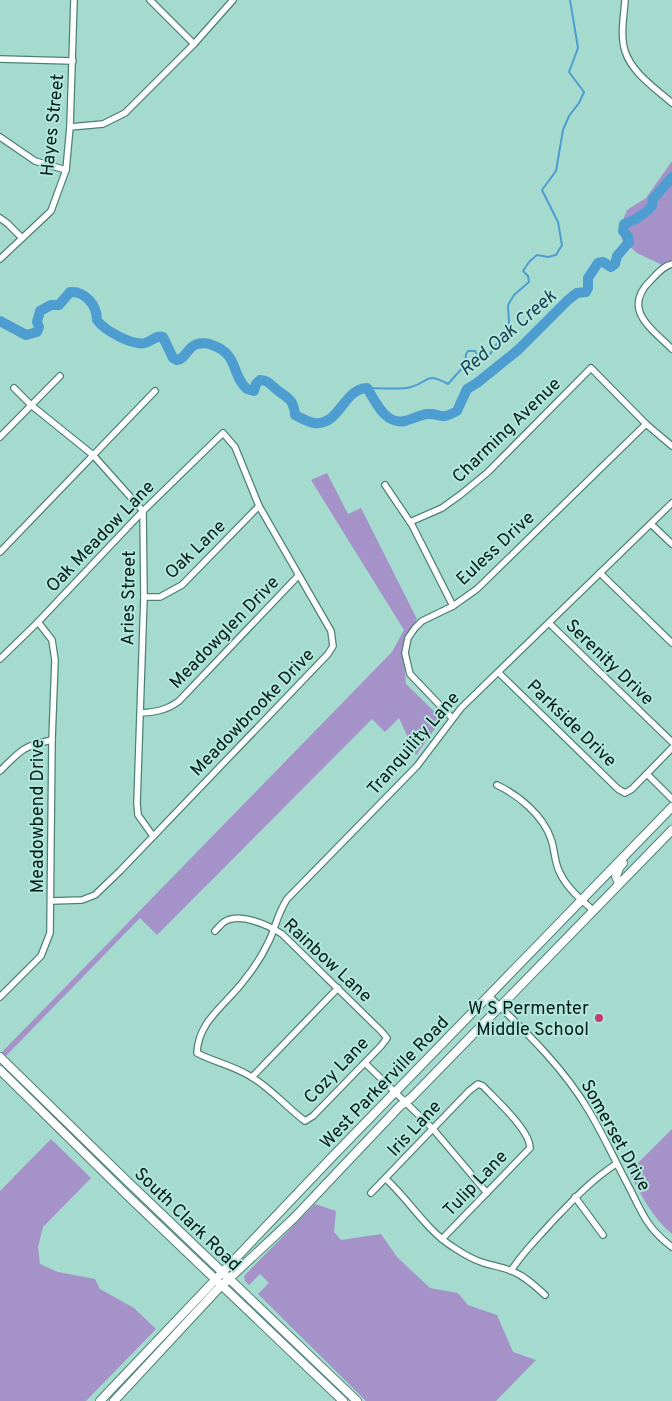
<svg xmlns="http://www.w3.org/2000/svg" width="672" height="1401" viewBox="0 0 672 1401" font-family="Overpass,sans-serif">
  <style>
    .green { fill: #a592c9 }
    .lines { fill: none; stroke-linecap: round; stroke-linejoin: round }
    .stream { stroke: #4e9dd0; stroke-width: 2 }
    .river { stroke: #4e9dd0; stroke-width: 10 }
    .street-casing { stroke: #4e8176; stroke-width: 8 }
    .secondary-casing { stroke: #4e8176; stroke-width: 10 }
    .street { stroke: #fff; stroke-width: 5.5 }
    .secondary { stroke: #fff; stroke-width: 8 }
    .poi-dot { fill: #c43a72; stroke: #b2e7dc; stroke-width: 2 }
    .labels { text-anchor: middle; stroke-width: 4; stroke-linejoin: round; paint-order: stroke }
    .street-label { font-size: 18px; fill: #051916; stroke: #b2e7dc }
    .poi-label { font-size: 18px; fill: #051916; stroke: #b2e7dc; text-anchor: end }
    .water-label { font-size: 19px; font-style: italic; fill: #1c3e54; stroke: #b2e7dc }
  </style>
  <rect width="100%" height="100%" fill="#a5dacf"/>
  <g class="green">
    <polygon points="672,161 672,260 662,265 637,253 622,240 620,227 627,210 646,198"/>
    <polygon points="327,473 348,514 361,508 417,619 403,654 406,684 442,719 416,755 399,718 385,732 372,719 157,935 140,918 6,1056 2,1052 392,652 404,630 311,480"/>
    <path d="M 672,1129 L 672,1234 C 652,1217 641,1195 629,1172 Z"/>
    <polygon points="51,1139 91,1178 43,1227 38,1247 40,1264 58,1272 95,1279 100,1289 134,1308 156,1329 86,1401 0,1401 0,1191"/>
    <polygon points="315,1204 336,1211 334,1232 341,1240 381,1234 397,1257 430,1288 458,1293 468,1305 497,1315 513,1352 536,1360 496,1401 366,1401 258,1294 269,1283 260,1274 249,1285 245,1281 244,1276"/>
  </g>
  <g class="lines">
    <path class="stream" d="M 367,388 C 378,388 402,390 411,387 C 431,381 425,372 448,384 L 465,365 L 466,354 L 468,351 L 475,351 L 480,358 L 485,358 L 490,354 L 507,328 L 509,322 L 508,305 L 514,295 L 529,282 L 528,276 L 523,271 L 529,262 L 537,255 L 548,257 L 556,255 L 562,245 L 558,222 L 542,190 L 556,171 L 563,130 L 569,116 L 579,103 L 584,92 L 569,72 L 578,48 L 570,0"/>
    <path class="river" d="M 0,321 L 26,335 L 37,332 L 39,327 L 37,322 L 40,311 L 51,305 L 59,305 L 70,292 C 85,291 97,305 97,320 C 104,330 132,346 145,343 C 152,341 156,335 163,337 L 173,358 L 177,360 C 186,359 187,347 197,344 C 202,343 208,343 212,345 C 239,354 231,375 247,389 L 254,391 L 256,384 L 260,380 C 268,380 271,385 277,390 C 288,398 294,400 295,415 C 301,418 308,422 314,423 C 340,426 343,389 367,388 C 376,402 385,425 405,421 C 412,419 420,415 427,414 C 442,413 439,421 457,411 L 467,389 L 477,383 L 518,350 L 568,300 L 577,293 L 586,292 L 588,288 L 588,278 L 598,263 L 603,262 L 611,267 L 615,264 L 617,256 L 629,242 L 628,237 L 623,231 L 624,224 L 636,219 L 646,212 L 652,206 L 653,199 L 672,177"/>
    <defs>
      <g id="street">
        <polyline points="150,0 194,44"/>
        <path d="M 625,0 C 624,16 620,35 625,51 C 632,73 655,88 672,103"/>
        <polyline points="0,59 73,61"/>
        <polyline points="70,127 103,124 125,113 194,44 233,0"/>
        <polyline points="0,137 35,161 66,170"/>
        <polyline points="0,218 7,223 22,238"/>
        <polyline points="0,259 51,211 66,170 70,127 74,0"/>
        <path d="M 672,264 C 663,266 657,274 651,280 C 621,309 651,328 672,349"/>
        <polyline points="14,388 31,405 93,455 143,511 144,597 137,803 138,815 153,836"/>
        <polyline points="0,437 60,376"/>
        <polyline points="385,485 412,525 453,606"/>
        <polyline points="410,522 442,508 460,495 488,472 591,368 646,424 672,446"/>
        <polyline points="651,524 672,544"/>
        <polyline points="0,552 155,391"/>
        <polyline points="600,573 672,643"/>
        <polyline points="144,597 160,597 182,585 259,506"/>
        <polyline points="549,623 672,742"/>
        <polyline points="0,659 38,622 143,511 223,433 235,447 259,506 331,631 333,646 328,654 120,871 95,895 82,900 51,901"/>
        <polyline points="499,673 618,789 625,793 632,789 672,748"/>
        <path d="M 141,713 C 156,712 167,710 179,701 L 298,576"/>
        <polyline points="452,718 410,674 405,653 408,638 415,628 422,621 453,606 477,589 646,424"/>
        <path d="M 0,771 C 21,750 23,746 52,740"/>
        <polyline points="647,774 672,799"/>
        <path d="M 497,785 C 518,795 543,815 551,839 C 555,850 554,862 560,873 C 567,888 581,900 594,911"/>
        <path d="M 215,931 C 218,928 221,924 224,922 C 240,912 268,925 282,934 L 381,1031 L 387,1038 L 381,1046 L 313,1116 L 305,1121 C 286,1107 271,1088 250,1076 C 232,1065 214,1062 197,1053 C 198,1022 224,1006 242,983 C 252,971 262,956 269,941 C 276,926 277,915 287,899 L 417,766 L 461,708 L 672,503"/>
        <path d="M 489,996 C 526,1032 563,1067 589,1111 C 604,1136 616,1163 630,1189 C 643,1215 648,1229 672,1247"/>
        <polyline points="0,997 41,956 50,933 52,740 55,660 52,640 38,622"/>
        <polyline points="365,1063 433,1129 487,1193"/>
        <polyline points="252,1077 338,988"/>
        <path d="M 386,1179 C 410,1201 426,1230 453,1247 C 462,1253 472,1259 481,1262 C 492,1266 504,1267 514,1272 C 526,1277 535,1286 545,1295"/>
        <path d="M 371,1193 L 469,1091 L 478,1084 L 483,1086 C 495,1099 530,1130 530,1148 L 442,1239"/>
        <polyline points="575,1197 603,1235"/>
        <path d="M 511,1271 C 522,1253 537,1239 551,1223 C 572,1201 590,1181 616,1164"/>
      </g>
      <g id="secondary">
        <polyline points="619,884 616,876 619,868 623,863"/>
        <polyline points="0,1057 125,1179 357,1401"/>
        <polyline points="0,1070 129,1197 343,1401"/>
        <polyline points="100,1401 333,1156 672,807"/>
        <polyline points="114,1401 217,1290 294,1218 400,1106 411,1098 672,830"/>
      </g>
    </defs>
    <use href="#street" class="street-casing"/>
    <use href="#secondary" class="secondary-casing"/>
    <use href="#street" class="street"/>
    <use href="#secondary" class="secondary"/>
  </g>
  <circle class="poi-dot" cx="599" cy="1018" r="5"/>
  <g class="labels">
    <g class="street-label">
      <text transform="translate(52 125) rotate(-84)" y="6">Hayes Street</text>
      <text transform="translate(506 430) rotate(-44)" y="6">Charming Avenue</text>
      <text transform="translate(100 536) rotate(-46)" y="6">Oak Meadow Lane</text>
      <text transform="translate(495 548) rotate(-43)" y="6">Euless Drive</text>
      <text transform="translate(195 549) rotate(-44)" y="6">Oak Lane</text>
      <text transform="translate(128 598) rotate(-89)" y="6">Aries Street</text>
      <text transform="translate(224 632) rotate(-46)" y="6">Meadowglen Drive</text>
      <text transform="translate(610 662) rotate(44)" y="6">Serenity Drive</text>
      <text transform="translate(252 712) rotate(-46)" y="6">Meadowbrooke Drive</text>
      <text transform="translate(572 723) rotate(44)" y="6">Parkside Drive</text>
      <text transform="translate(413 743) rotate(-49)" y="6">Tranquility Lane</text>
      <text transform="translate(37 816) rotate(-90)" y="6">Meadowbend Drive</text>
      <text transform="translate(328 960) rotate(43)" y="6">Rainbow Lane</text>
      <text transform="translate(336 1070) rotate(-46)" y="6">Cozy Lane</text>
      <text transform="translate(384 1082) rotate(-46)" y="6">West Parkerville Road</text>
      <text transform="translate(414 1128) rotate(-47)" y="6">Iris Lane</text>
      <text transform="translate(616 1135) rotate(61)" y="6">Somerset Drive</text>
      <text transform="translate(475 1183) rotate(-46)" y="6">Tulip Lane</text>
      <text transform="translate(188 1219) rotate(44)" y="6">South Clark Road</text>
    </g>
    <g class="poi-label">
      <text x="589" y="1014">W S Permenter<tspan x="589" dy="21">Middle School</tspan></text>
    </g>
    <g class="water-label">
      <text transform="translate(507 332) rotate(-41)" y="7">Red Oak Creek</text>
    </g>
  </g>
</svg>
